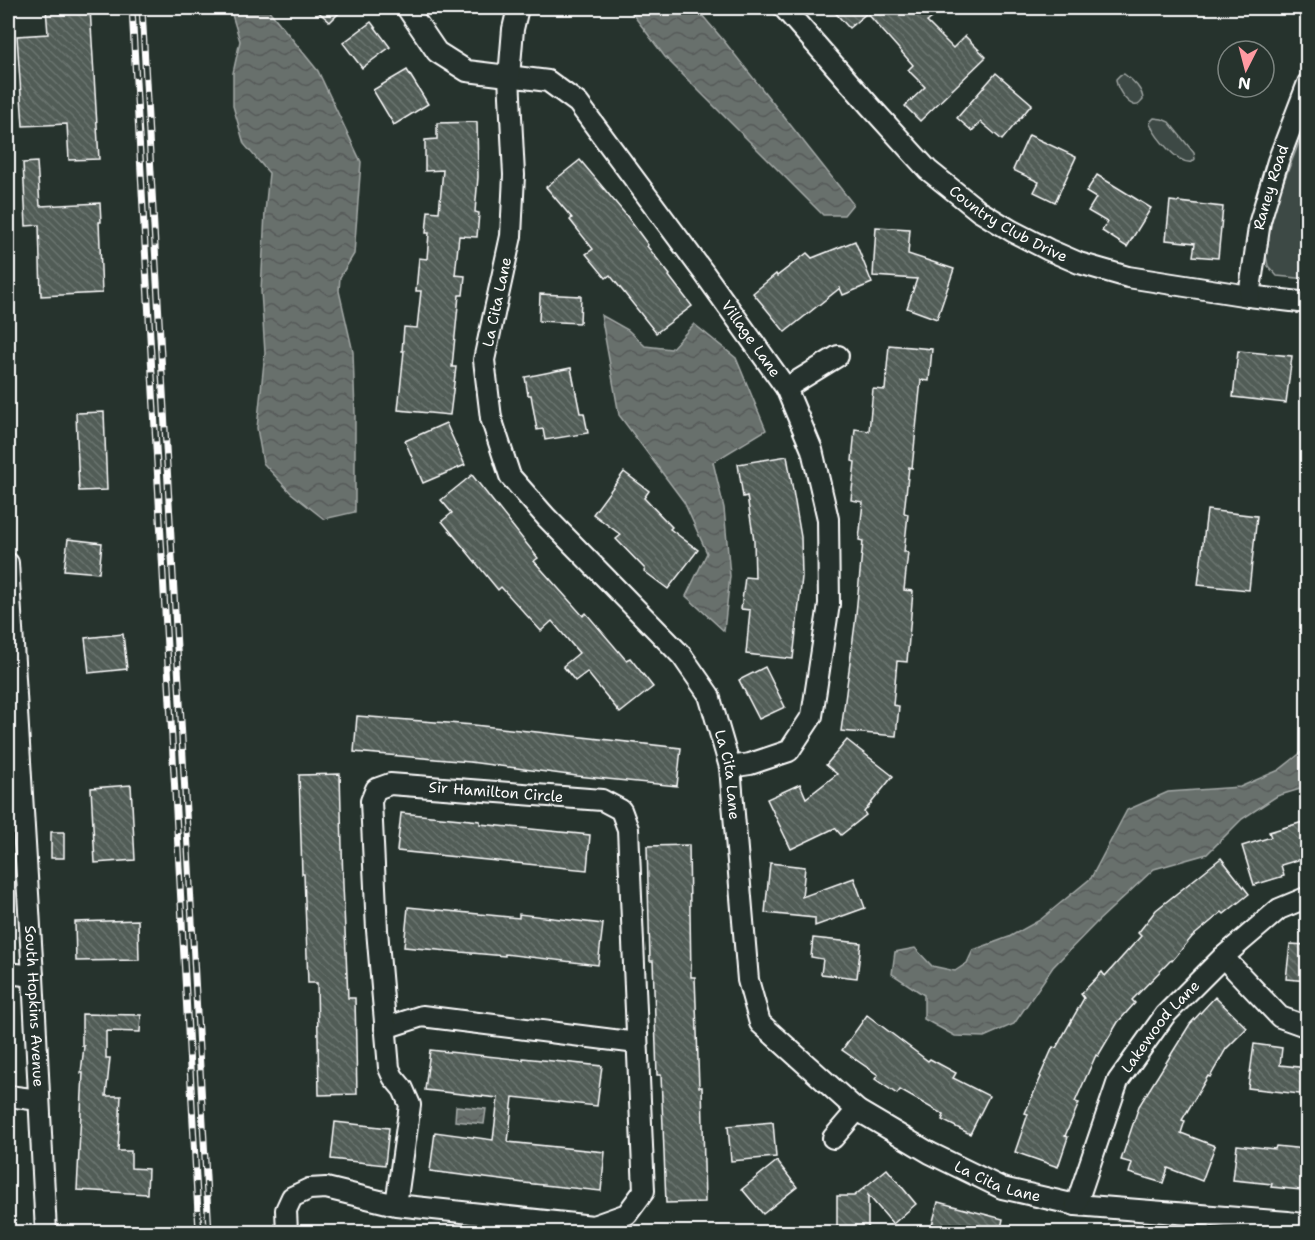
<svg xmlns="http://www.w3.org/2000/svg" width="1315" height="1240" viewBox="0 0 1315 1240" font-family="'Shantell Sans',sans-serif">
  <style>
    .grass { fill: #3e4944; stroke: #9ea4a2; stroke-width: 1.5 }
    .water { fill: url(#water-waves); stroke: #a4a9a7; stroke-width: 1.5 }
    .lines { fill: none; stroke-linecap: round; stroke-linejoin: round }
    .stream { stroke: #a4a9a7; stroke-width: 5 }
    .building { fill: url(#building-back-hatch); stroke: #fff; stroke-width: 1.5 }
    .minor-casing { stroke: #fff; stroke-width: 24 }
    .minor { stroke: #26332d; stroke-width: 20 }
    .rail-casing { stroke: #fff; stroke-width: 7 }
    .rail { stroke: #26332d; stroke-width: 4.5; stroke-dasharray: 14; stroke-linecap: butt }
    .labels { text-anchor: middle; stroke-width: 4.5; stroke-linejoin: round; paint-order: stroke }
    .street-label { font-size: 15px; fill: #fff; stroke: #26332d }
  </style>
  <defs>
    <pattern id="water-waves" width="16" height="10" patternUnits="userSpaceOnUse" patternTransform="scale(1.5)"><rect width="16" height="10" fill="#67706c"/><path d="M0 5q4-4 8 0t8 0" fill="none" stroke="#575a59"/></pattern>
    <pattern id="building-back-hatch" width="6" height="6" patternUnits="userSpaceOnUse" patternTransform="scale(1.5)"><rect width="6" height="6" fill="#515c57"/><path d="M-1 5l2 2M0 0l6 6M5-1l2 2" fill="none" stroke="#6b7470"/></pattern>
  </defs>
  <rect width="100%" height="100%" fill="#26332d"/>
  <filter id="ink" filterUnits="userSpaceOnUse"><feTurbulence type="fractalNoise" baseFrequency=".0167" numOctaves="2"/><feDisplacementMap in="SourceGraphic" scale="12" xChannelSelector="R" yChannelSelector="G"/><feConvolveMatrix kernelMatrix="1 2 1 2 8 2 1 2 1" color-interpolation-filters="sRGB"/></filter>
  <g filter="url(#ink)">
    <g class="grass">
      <path d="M 1124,74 C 1133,80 1143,90 1143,100 C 1140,103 1139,106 1134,105 C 1125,102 1116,87 1116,79 L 1120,75 Z"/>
      <path d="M 1154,118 L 1162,119 L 1169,122 L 1194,153 L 1195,159 L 1192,162 C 1178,165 1156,137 1150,124 L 1151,121 Z"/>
      <polygon points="1307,122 1307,279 1277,276 1268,266 1266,256 1273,209"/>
    </g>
    <g class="water">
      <polygon points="230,8 267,8 318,71 361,162 354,254 340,277 339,291 353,352 355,414 355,512 324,519 291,493 263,463 257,428 265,353 261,291 265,212 269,173 244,144 233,106 233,73 240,41"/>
      <polygon points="628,8 696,8 724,41 853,204 844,215 823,215 665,57"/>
      <polygon points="601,315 628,330 645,346 671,349 694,324 736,358 766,430 713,462 724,508 730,576 724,631 686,596 707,553 684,502 619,415"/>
      <polygon points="1307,748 1307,787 1277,796 1242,819 1207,854 1154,869 1097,922 1053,967 1014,1024 984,1037 955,1036 924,1019 924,995 892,974 895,952 915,948 932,966 955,971 967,963 973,950 1009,937 1040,920 1091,878 1127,810 1168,792 1240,787 1279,770"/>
      <polygon points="456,1106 486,1109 484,1124 455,1121"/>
    </g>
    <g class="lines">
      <polyline class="stream" points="347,1230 371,1232"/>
    </g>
    <g class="building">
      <polygon points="46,8 90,8 99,159 69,160 67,124 23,126 17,36 48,34"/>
      <polygon points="314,8 344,8 330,22"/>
      <polygon points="831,8 929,8 936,15 927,22 953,48 965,36 986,57 920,121 905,106 925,87 908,70 913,65 867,13 849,28"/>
      <polygon points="371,22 390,47 362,68 343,43"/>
      <polygon points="407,70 428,104 394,125 373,90"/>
      <polygon points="996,73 1032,104 1002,140 981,122 972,131 957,118"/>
      <polygon points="477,122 478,177 475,212 479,213 477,237 459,236 455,275 465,276 463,295 459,295 452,367 456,367 450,415 398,410 404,351 402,351 404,327 417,328 421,291 416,291 419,258 427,259 429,233 426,233 428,211 439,212 443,170 425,171 425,140 437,139 437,123"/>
      <polygon points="1029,135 1076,157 1055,202 1034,192 1039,182 1013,170"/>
      <polygon points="580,160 626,215 648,245 647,246 670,275 669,276 692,306 656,333 610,275 606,278 586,254 593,249 570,220 572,218 546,187"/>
      <polygon points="37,162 40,206 100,203 101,222 99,222 102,293 41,296 39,225 26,226 23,163"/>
      <polygon points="1097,175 1151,208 1127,247 1102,231 1107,222 1088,211 1096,198 1086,192"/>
      <polygon points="1170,201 1223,207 1218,258 1193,256 1195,243 1166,240"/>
      <polygon points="876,227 910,229 908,254 954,269 937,319 907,308 917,279 873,276"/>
      <polygon points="855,241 872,283 843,295 840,288 785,332 753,293 776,274 777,276 807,253 812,258"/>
      <polygon points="540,294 581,296 580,323 539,321"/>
      <polygon points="889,345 932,349 929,381 921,380 912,468 909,467 904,513 908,514 904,552 908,552 904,590 913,591 907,662 897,661 893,705 899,706 896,736 841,731 855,624 863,541 859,540 863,502 851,500 855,462 852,461 855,429 869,431 873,389 885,390"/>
      <polygon points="1238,351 1292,356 1286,403 1233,397"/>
      <polygon points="571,368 580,413 584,413 588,433 545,440 543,429 537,430 531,395 528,395 525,377"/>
      <polygon points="104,412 107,490 79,491 76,413"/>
      <polygon points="446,423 465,465 423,483 405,441"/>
      <polygon points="787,456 801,537 802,577 793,659 746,654 750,610 741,609 745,577 755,578 754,541 747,496 743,497 738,464"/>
      <polygon points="624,472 649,491 644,498 672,527 670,529 698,550 668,589 644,571 645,569 616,539 621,535 593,514"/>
      <polygon points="472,475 538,558 534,561 583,616 586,613 626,660 630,658 653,687 620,713 587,672 575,681 563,666 579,653 552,621 541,631 501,587 498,590 442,521 452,513 441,500"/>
      <polygon points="1207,510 1257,516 1249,590 1198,585"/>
      <polygon points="68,539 102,543 99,573 64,570"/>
      <polygon points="123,634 127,669 89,673 85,638"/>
      <polygon points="765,667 785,707 759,719 739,680"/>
      <polygon points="357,716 474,725 681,748 677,786 577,776 470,762 354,752"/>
      <polygon points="847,740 893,776 864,812 866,815 841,835 835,828 791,849 767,799 800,784 806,798 837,774 826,765"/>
      <polygon points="340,774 343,885 348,998 355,998 357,1094 319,1095 317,983 308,983 304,874 302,874 299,775"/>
      <polygon points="131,785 135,860 95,863 91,788"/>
      <polygon points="401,813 480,821 480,824 590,835 587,870 397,851"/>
      <polygon points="1303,822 1308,838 1308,857 1281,865 1284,876 1254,885 1242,846 1271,837 1269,832"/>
      <rect x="51" y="832" width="13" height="26"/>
      <polygon points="689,845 691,977 695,977 699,1087 702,1087 705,1202 666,1203 661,1075 657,1075 653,961 650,961 647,846"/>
      <polygon points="1221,858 1249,894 1224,914 1222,912 1192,937 1172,961 1171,960 1132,1000 1135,1003 1118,1022 1098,1056 1096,1055 1075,1102 1079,1103 1065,1136 1068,1137 1058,1167 1015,1152 1028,1114 1025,1113 1041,1077 1040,1076 1053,1047 1056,1048 1084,998 1081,994 1102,972 1105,976 1141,936 1138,933 1156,910"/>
      <polygon points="770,863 805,867 802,897 854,878 865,908 815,926 815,918 765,913"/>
      <polygon points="408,907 519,918 519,914 603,924 598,965 505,954 505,956 404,947"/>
      <polygon points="138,920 139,960 76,961 75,922"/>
      <polygon points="813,938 861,943 857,978 821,974 823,959 811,957"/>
      <polygon points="1290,944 1308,945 1308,981 1286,979"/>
      <polygon points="1215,997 1247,1028 1226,1049 1210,1077 1208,1076 1182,1120 1185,1121 1181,1133 1215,1146 1202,1181 1168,1168 1163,1183 1129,1173 1132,1163 1121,1160 1139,1106 1190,1024"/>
      <polygon points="82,1014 141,1015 140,1032 106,1031 106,1058 110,1058 106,1096 121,1096 118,1151 131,1151 131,1168 148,1169 147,1194 77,1190 83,1073 81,1073 84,1046 82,1046"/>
      <polygon points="867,1015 928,1061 930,1059 956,1073 953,1078 989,1096 970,1134 942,1120 944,1115 900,1090 897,1094 875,1079 878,1075 842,1050"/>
      <polygon points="1254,1044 1282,1048 1280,1065 1308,1068 1308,1095 1248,1088"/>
      <polygon points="430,1050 523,1060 523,1058 602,1066 597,1106 513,1097 508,1142 605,1152 601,1191 524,1183 430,1171 435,1132 493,1140 498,1098 425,1090"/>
      <polygon points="335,1122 389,1128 385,1165 331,1159"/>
      <polygon points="773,1122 776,1157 731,1161 728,1126"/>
      <polygon points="1237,1145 1275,1149 1276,1146 1305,1149 1301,1190 1271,1187 1272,1184 1233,1180"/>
      <polygon points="777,1161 797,1187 763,1214 742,1189"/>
      <polygon points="887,1169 916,1204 893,1224 868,1195 868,1233 837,1233 837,1196 854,1196"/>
      <polygon points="938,1202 1003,1219 1000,1233 930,1233"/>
    </g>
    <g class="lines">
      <defs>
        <g id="minor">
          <path id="s1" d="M 407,8 L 437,52 L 467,71 L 548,81 L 578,103 L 704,273 L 786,388 L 812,450 L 828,519 L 829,604 L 812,716 L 789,751 L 750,764 L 730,767"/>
          <path id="s2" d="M 518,8 L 513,29 L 509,77 L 514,175 L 511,236 L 484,360 L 491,418 L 510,476 L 546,517 L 682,656 L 709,695 L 730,767 L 748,980 L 760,1023 L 857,1110 L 930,1153 L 1002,1188 L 1076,1205 L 1288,1222 L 1308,1225"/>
          <path id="s3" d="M 784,8 L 869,105 L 928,170 L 979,211 L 1012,231 L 1049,250 L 1079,263 L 1128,277 L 1249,296 L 1308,303"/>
          <path id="s4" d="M 1249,296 L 1260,221 L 1278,161 L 1308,83"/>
          <polyline points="786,388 838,356"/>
          <path id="s5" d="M 8,563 L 33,976 L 46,1232"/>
          <polyline points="1223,957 1280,1017 1308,1027"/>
          <polyline points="8,973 33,976"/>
          <polyline points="385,1028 422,1016 637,1043"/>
          <polyline points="8,1096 39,1100"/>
          <polyline points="833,1138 857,1110"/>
          <path id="s6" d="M 1076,1205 L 1118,1081 L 1165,1015 L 1223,957 L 1279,909 L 1308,897"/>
          <path id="s7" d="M 287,1232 L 286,1210 L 292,1197 L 309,1189 L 326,1188 L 396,1205 L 410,1105 L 403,1089 L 393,1077 L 389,1068 L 377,930 L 371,801 L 376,789 L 390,784 L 602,800 L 621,810 L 628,829 L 644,1191 L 627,1214 L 593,1226 L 396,1205"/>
        </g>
      </defs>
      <use href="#minor" class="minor-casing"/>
      <use href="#minor" class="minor"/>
      <defs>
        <g id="rail">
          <polyline points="132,8 199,1232"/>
          <polyline points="142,8 209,1232"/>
        </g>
      </defs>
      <use href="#rail" class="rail-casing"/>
      <use href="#rail" class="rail"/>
    </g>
  </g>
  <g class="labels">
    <g class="street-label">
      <text dy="5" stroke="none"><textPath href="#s4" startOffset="111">Raney Road</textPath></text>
      <text dy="5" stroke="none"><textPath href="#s3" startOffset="314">Country Club Drive</textPath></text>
      <text transform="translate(497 302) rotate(-78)" y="5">La Cita Lane</text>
      <text dy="5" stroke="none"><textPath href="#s1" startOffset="500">Village Lane</textPath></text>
      <text dy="5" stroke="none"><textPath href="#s2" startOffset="854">La Cita Lane</textPath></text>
      <text dy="5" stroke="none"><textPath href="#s7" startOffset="690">Sir Hamilton Circle</textPath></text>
      <text dy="5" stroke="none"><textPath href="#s5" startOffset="444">South Hopkins Avenue</textPath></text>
      <text dy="5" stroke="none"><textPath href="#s6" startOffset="200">Lakewood Lane</textPath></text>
      <text dy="5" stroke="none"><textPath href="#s2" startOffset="1394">La Cita Lane</textPath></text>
    </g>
  </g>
  <rect width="1315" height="1240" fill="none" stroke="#26332d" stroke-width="30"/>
  <rect x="15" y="15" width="1285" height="1210" fill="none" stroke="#fff" stroke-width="2" filter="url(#ink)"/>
  <g transform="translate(1246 69) rotate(186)"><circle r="28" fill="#26332d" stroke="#7d8581" stroke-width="1.5"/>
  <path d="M0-4.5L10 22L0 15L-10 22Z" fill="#ff9aa2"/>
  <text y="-9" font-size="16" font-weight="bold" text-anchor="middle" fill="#ffffff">N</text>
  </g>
</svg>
